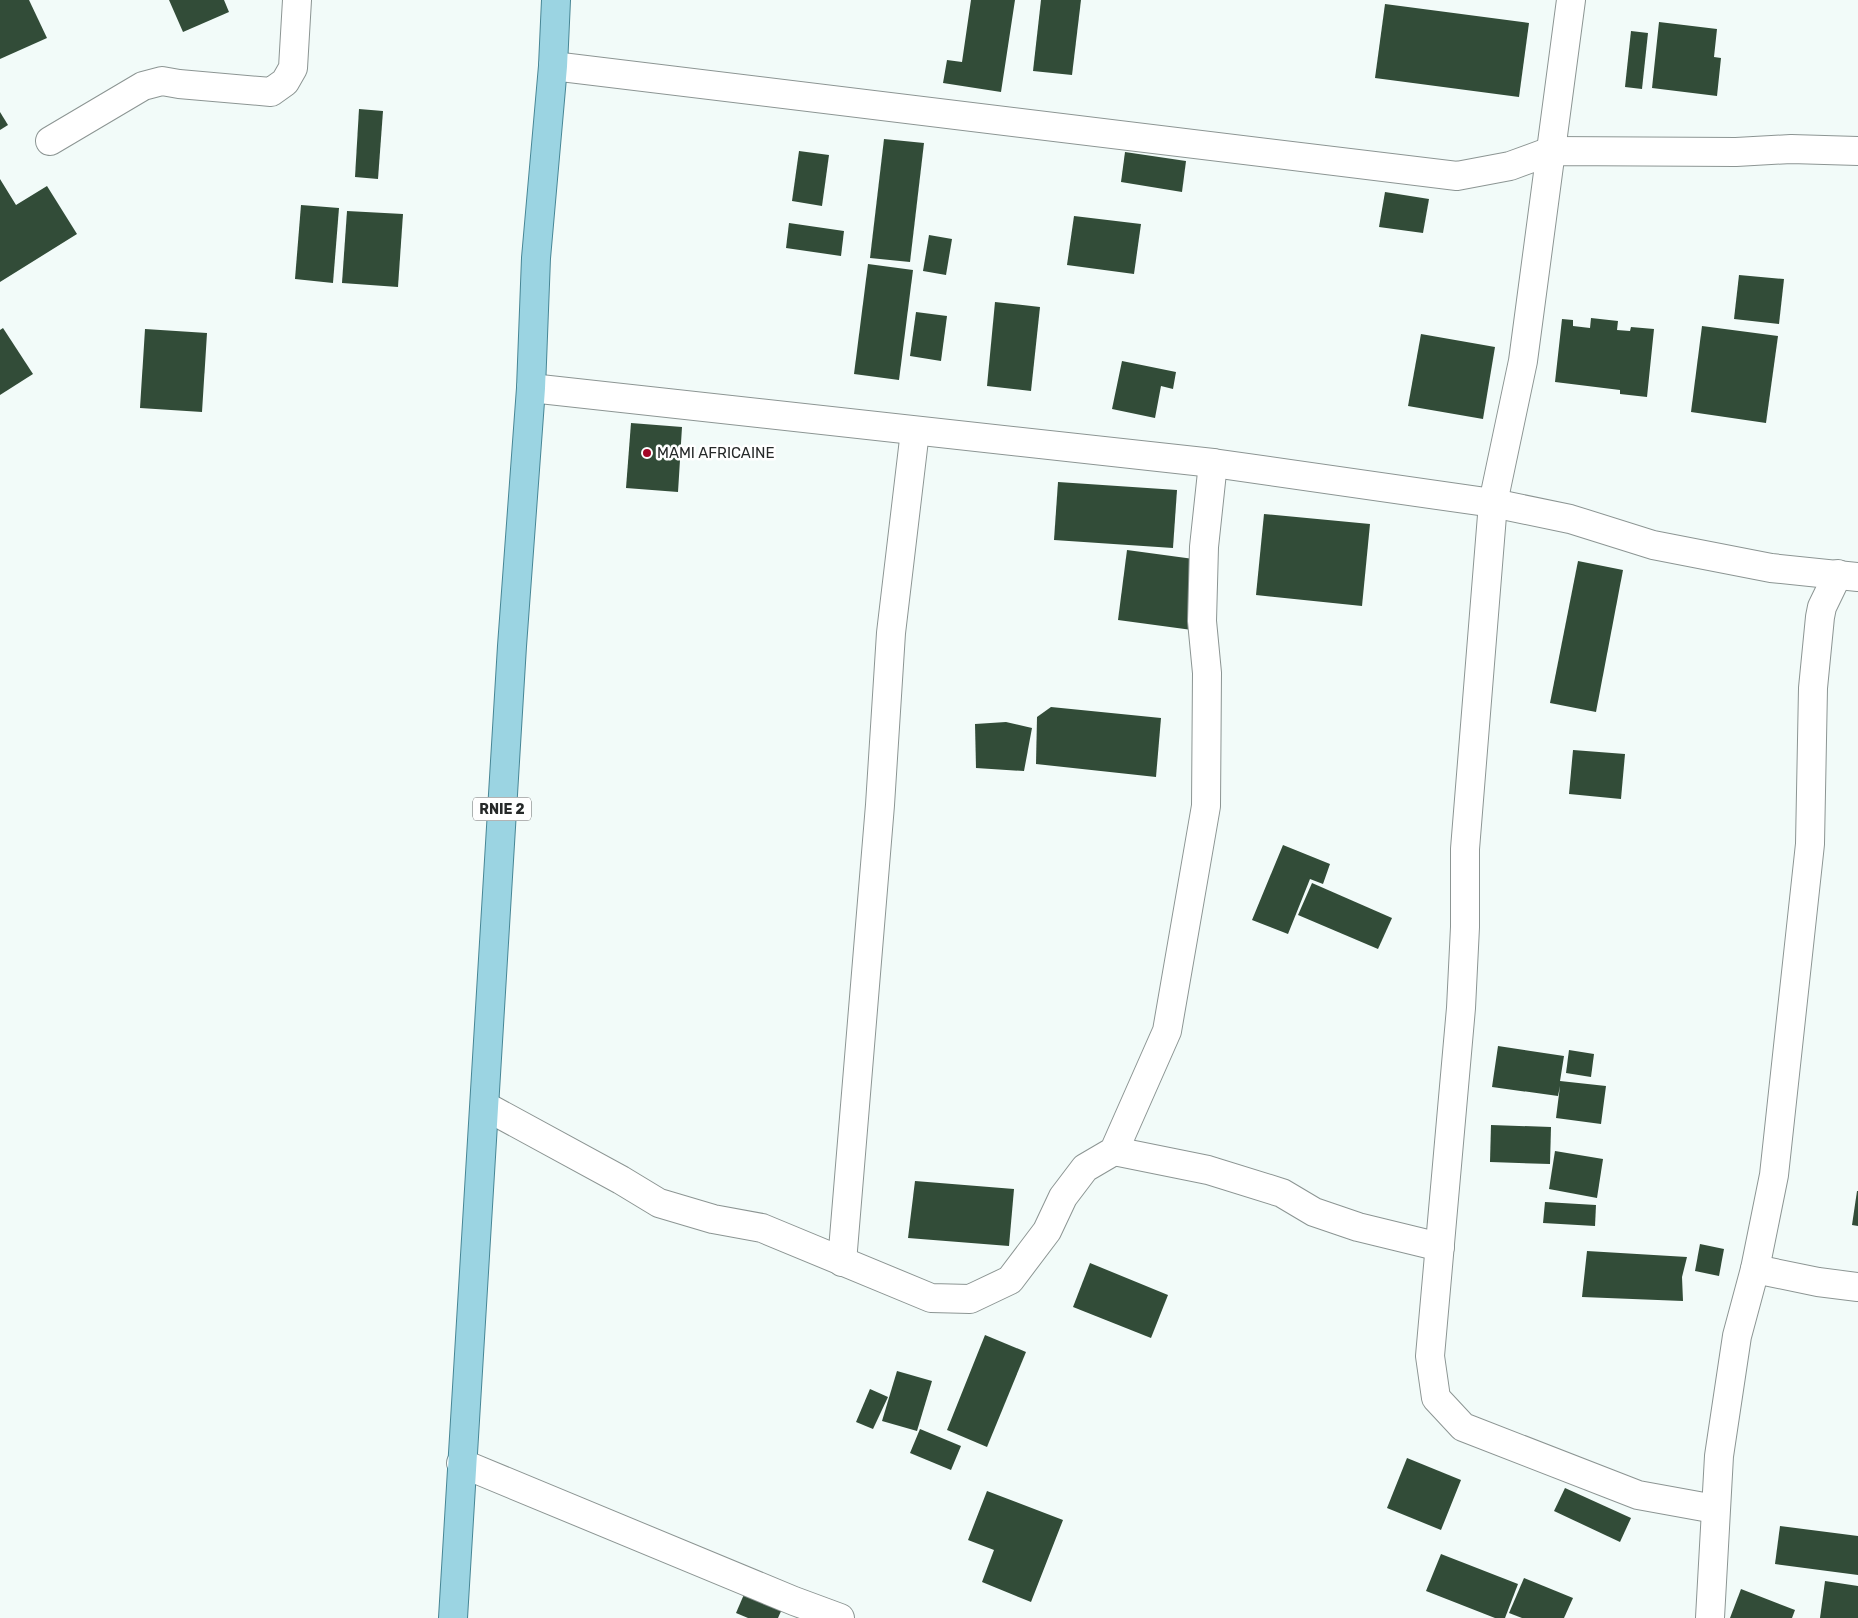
<svg xmlns="http://www.w3.org/2000/svg" width="1858" height="1618" viewBox="0 0 1858 1618" font-family="Rubik,sans-serif">
  <style>
    .building { fill: #324c38 }
    .lines { fill: none; stroke-linecap: round; stroke-linejoin: round }
    .street-casing { stroke: #8c9593; stroke-width: 30 }
    .primary-casing { stroke: #478695; stroke-width: 30 }
    .street { stroke: #fff; stroke-width: 28 }
    .primary { stroke: #9bd4e2; stroke-width: 28 }
    .poi-dot { fill: #a30626; stroke: #fff; stroke-width: 2 }
    .labels { text-anchor: middle; stroke-width: 5; stroke-linejoin: round; paint-order: stroke }
    .shield { fill: #fff; stroke: #676969; stroke-width: 1 }
    .shield-label { font-size: 14px; font-weight: bold; fill: #262929 }
    .poi-label { font-size: 15px; fill: #262929; stroke: #fff; text-anchor: start }
  </style>
  <rect width="100%" height="100%" fill="#f2fbf9"/>
  <g class="building">
    <polygon points="0,0 29,0 47,38 0,59"/>
    <polygon points="169,0 224,0 229,12 183,32"/>
    <polygon points="971,0 1015,0 1001,92 943,83 947,60 962,62"/>
    <polygon points="1041,0 1081,0 1072,75 1033,71"/>
    <polygon points="1385,4 1529,23 1519,97 1375,78"/>
    <polygon points="1659,22 1717,29 1714,57 1721,58 1717,96 1652,88"/>
    <polygon points="1631,31 1648,33 1642,89 1625,87"/>
    <polygon points="359,109 383,111 378,179 355,177"/>
    <polygon points="0,112 8,125 0,130"/>
    <polygon points="884,139 924,143 910,262 870,258"/>
    <polygon points="799,151 829,155 822,206 792,201"/>
    <polygon points="1125,152 1186,161 1182,192 1121,182"/>
    <polygon points="0,179 16,205 47,186 77,234 0,282"/>
    <polygon points="1385,192 1429,199 1423,233 1379,227"/>
    <polygon points="301,205 339,208 333,283 295,279"/>
    <polygon points="347,211 403,214 398,287 342,283"/>
    <polygon points="1074,216 1141,224 1134,274 1067,265"/>
    <polygon points="789,223 844,231 841,256 786,248"/>
    <polygon points="929,235 952,239 946,275 923,271"/>
    <polygon points="868,264 913,270 899,380 854,374"/>
    <polygon points="1739,275 1784,279 1779,324 1734,319"/>
    <polygon points="995,302 1040,307 1031,391 987,386"/>
    <polygon points="916,312 947,316 941,361 910,356"/>
    <polygon points="1591,318 1618,321 1617,330 1630,331 1631,327 1654,329 1647,397 1620,394 1620,390 1555,382 1562,319 1573,320 1573,326 1590,328"/>
    <polygon points="1702,326 1778,336 1766,423 1691,412"/>
    <polygon points="3,328 33,374 0,395 0,330"/>
    <polygon points="145,329 207,333 202,412 140,408"/>
    <polygon points="1421,334 1495,347 1483,419 1408,406"/>
    <polygon points="1122,361 1176,372 1173,389 1161,386 1155,418 1112,409"/>
    <polygon points="631,423 682,427 678,492 626,488"/>
    <polygon points="1058,482 1177,490 1173,548 1054,540"/>
    <polygon points="1264,514 1370,524 1362,606 1256,595"/>
    <polygon points="1127,550 1201,560 1192,630 1118,620"/>
    <polygon points="1578,561 1623,570 1596,712 1550,703"/>
    <polygon points="1051,707 1161,718 1156,777 1036,764 1037,717"/>
    <polygon points="1006,722 1032,728 1024,771 976,768 975,724"/>
    <polygon points="1573,750 1625,754 1621,799 1569,794"/>
    <polygon points="1283,845 1330,864 1323,884 1310,879 1288,934 1252,920"/>
    <polygon points="1312,883 1392,918 1378,949 1298,915"/>
    <polygon points="1498,1046 1564,1056 1560,1081 1606,1086 1601,1124 1556,1118 1560,1086 1558,1096 1492,1087"/>
    <polygon points="1569,1050 1594,1054 1591,1077 1566,1073"/>
    <polygon points="1491,1125 1551,1127 1550,1164 1490,1162"/>
    <polygon points="1555,1151 1603,1159 1597,1198 1549,1189"/>
    <polygon points="915,1181 1014,1189 1009,1246 908,1238"/>
    <polygon points="1857,1191 1858,1191 1858,1226 1852,1225"/>
    <polygon points="1545,1202 1596,1205 1595,1226 1543,1223"/>
    <polygon points="1700,1244 1724,1249 1719,1276 1695,1271"/>
    <polygon points="1587,1251 1687,1257 1682,1277 1683,1301 1582,1297"/>
    <polygon points="1090,1263 1168,1295 1151,1338 1073,1307"/>
    <polygon points="985,1335 1026,1352 987,1447 947,1430"/>
    <polygon points="897,1371 932,1381 917,1431 882,1421"/>
    <polygon points="870,1389 888,1397 873,1429 856,1422"/>
    <polygon points="920,1429 961,1446 951,1470 910,1453"/>
    <polygon points="1407,1458 1461,1480 1441,1530 1387,1508"/>
    <polygon points="1565,1488 1631,1518 1620,1542 1554,1511"/>
    <polygon points="987,1491 1063,1520 1031,1602 982,1582 994,1550 968,1540"/>
    <polygon points="1780,1526 1858,1536 1858,1575 1775,1564"/>
    <polygon points="1441,1554 1518,1584 1505,1618 1495,1618 1426,1591"/>
    <polygon points="1524,1578 1573,1598 1564,1618 1522,1618 1509,1613"/>
    <polygon points="1825,1581 1858,1586 1858,1618 1820,1618"/>
    <polygon points="1741,1589 1795,1610 1792,1618 1730,1618"/>
    <polygon points="745,1592 782,1609 778,1618 748,1618 736,1613"/>
  </g>
  <g class="lines">
    <defs>
      <g id="street">
        <polyline points="1571,0 1523,361 1493,503 1465,849 1465,927 1461,1008 1430,1356 1436,1398 1463,1427 1638,1495 1715,1509"/>
        <polyline points="553,66 1457,176 1510,166 1551,151 1736,152 1791,149 1858,151"/>
        <polyline points="50,141 143,86 162,81 179,84 271,92 285,82 293,68 297,0"/>
        <polyline points="531,388 1213,463 1493,503 1570,519 1653,545 1771,568 1858,577"/>
        <polyline points="485,1106 621,1180 659,1203 713,1219 762,1228 931,1298 970,1299 1010,1280 1047,1231 1063,1197 1085,1168 1114,1151 1167,1031 1206,806 1207,673 1202,621 1204,547 1213,463"/>
        <polyline points="1114,1151 1208,1170 1282,1193 1314,1212 1358,1227 1440,1247"/>
        <polyline points="842,1262 880,805 891,633 915,431"/>
        <polyline points="1755,1269 1818,1282 1858,1287"/>
        <polyline points="461,1463 794,1601 840,1618"/>
        <polyline points="1710,1618 1719,1456 1737,1336 1755,1269 1774,1175 1810,844 1813,688 1820,617 1822,607 1838,574"/>
      </g>
      <polyline id="primary" points="453,1618 512,646 531,388 536,258 553,66 556,0"/>
    </defs>
    <use href="#street" class="street-casing"/>
    <use href="#primary" class="primary-casing"/>
    <use href="#street" class="street"/>
    <use href="#primary" class="primary"/>
  </g>
  <circle class="poi-dot" cx="647" cy="453" r="5"/>
  <g class="labels">
    <rect class="shield" x="473" y="797.5" width="58" height="23" rx="4"/>
    <g class="shield-label">
      <text x="502" y="814">RNIE 2</text>
    </g>
    <g class="poi-label">
      <text x="657" y="458">MAMI AFRICAINE</text>
    </g>
  </g>
</svg>
